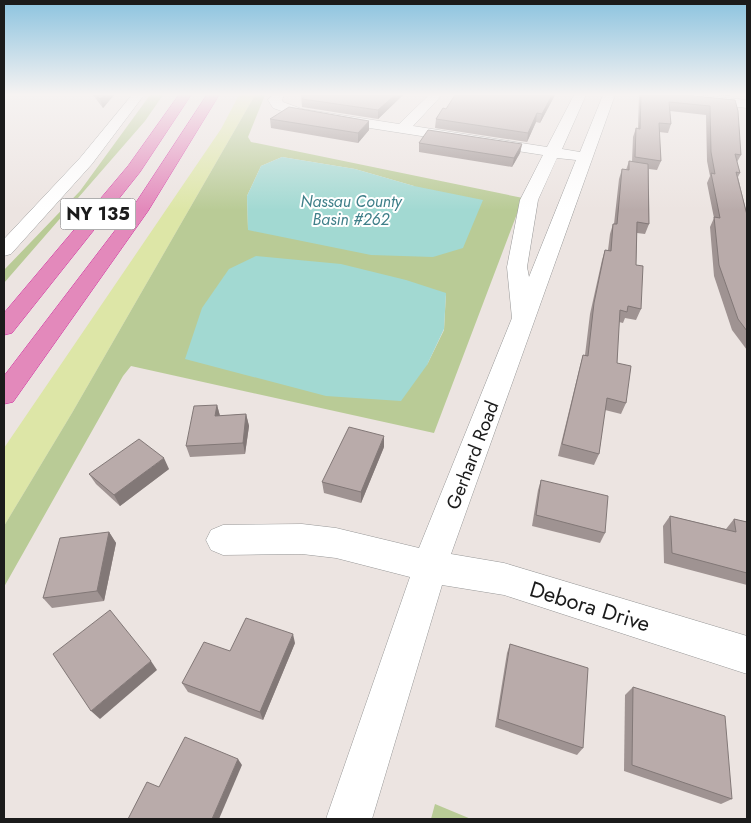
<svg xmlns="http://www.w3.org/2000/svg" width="751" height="823" viewBox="0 0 751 823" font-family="Jost,sans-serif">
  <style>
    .grass { fill: #dde6a7 }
    .forest { fill: #b9cb96; fill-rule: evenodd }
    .water { fill: #a2d9d2 }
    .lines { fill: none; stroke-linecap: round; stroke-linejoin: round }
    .minor-casing { stroke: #989898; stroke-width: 1 }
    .highway-casing { stroke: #d0289f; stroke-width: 1 }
    .minor { fill: #fff; fill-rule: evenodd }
    .highway { fill: #e389bb; fill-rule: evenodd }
    .wall { fill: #9f9392 }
    .shaded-wall { fill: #827877 }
    .building { fill: #b9abaa; stroke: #827877 }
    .labels { text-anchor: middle; stroke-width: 4; stroke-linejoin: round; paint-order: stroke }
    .far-water-label { font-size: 16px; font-style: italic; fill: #3f7f89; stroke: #fff }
    .shield { fill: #fff; stroke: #5f5f5f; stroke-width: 1 }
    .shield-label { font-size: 18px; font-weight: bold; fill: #1b1b1b }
    .street-label { font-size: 19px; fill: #1b1b1b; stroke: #fff }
    .near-street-label { font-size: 22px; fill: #1b1b1b; stroke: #fff }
  </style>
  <rect width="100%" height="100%" fill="#ece4e1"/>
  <polygon class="grass" points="239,95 255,95 72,413 4,526 4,448 221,129"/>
  <g class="forest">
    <polygon points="150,95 163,95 145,121 4,283 4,270 80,191"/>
    <path d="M 255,95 L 265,95 L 248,137 L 251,142 L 523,198 L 434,433 L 131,366 L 123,376 L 4,587 L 4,526 L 72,413 ZM 282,157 L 355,169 L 414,186 L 248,229 L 247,196 L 261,166 ZM 446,293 L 444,330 L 427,365 Z"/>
    <polygon points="435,804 471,819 431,819"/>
  </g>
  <g class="water">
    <polygon points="282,157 355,169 414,186 483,200 463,248 433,257 371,255 248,230 247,196 261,166"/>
    <polygon points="256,256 341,264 406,280 446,293 444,329 427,365 401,401 326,396 185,359 202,308 229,269"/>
  </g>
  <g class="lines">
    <defs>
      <g id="minor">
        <polygon points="132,95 144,95 92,164 11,254 4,256 4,239 80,158"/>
        <path d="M 272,95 L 284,95 L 282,100 L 283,102 L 302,109 L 399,124 L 429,95 L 442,95 L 413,126 L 547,147 L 574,95 L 586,95 L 562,149 L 580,152 L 603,95 L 615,95 L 451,554 L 504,563 L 747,636 L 747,674 L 504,595 L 442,585 L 372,819 L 326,819 L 410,577 L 336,558 L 302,554 L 223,555 L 211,550 L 206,540 L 211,530 L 223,525 L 302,524 L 336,528 L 419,548 L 512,318 L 507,267 L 520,200 L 543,155 L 299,117 L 273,108 L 268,100 ZM 557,158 L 576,160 L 529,277 L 527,267 L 538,200 Z"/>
        <polygon points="658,95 697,95 747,100 747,108 664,99"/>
      </g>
      <g id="highway">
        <polygon points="179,95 191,95 140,172 12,333 4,335 4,313 128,166"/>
        <polygon points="207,95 219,95 148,211 13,402 4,404 4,376 133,207"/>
      </g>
    </defs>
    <use href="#minor" class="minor-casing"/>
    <use href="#highway" class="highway-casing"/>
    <use href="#minor" class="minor"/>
    <use href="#highway" class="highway"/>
  </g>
  <g class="wall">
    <polygon points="93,95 114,95 103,108"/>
    <polygon points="301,95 403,95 378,119 302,107"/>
    <polygon points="555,95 540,123 536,122 527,142 435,128 436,119 446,109"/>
    <polygon points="639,95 684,95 735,100 741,155 737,162 740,173 738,177 747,215 747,350 732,330 714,276 710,227 714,218 707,183 710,176 707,161 706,115 670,111 671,124 668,133 659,132 661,161 657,170 649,169 649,224 645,234 637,233 636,265 641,309 636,320 625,318 623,323 619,322 617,363 626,403 621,414 605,410 599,454 594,465 558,456 580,366 583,355 585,355 590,314 602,260 605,250 608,250 610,234 613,224 614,224 619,179 622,169 626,170 629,161 632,162 633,137 636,128 638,129"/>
    <polygon points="712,95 730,95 730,96"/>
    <polygon points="270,119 369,130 358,143 271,128"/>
    <polygon points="419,143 522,144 520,153 512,167 419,152"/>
    <polygon points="217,405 220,416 246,414 249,426 245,454 190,457 186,446"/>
    <polygon points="384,447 361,503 324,493 322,482"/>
    <polygon points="169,469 120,506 96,484 89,474"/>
    <polygon points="541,480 605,533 600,543 532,526 538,490"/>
    <polygon points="670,516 726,529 734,519 747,522 747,585 664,563 663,526"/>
    <polygon points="109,532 116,543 104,601 52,608 43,598"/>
    <polygon points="295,643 263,720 188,692 182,683"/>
    <polygon points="510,644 583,748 577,755 495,727 507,653"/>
    <polygon points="633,687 732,799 721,804 624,771 625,695"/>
  </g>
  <g class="shaded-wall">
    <polygon points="104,95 114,95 103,108 100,99"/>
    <polygon points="395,95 403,95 378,119 378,110"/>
    <polygon points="552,95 555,95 540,123 542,114"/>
    <polygon points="537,113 536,122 527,142 528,133"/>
    <polygon points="369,121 369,130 358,143 358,133"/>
    <polygon points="522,144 520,153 512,167 514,158"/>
    <polygon points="217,405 220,416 215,416"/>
    <polygon points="246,414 249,426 245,454 243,443"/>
    <polygon points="384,436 384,447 361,503 361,492"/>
    <polygon points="164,458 169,469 120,506 114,495"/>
    <polygon points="109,532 116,543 104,601 97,591"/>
    <polygon points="293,634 295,643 263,720 260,712"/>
    <polygon points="151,661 157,670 100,719 91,711"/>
    <polygon points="238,759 242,765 219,819 212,819"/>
  </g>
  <g class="building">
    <polygon points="97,95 104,95 100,99"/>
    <polygon points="307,95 395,95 378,110 302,99"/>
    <polygon points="455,95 552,95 542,114 537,113 528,133 436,119 443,108 446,109"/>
    <polygon points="641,95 684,95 735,100 738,111 741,155 735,154 740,173 736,172 747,215 747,331 738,319 719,265 714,217 720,218 711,173 715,174 711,152 710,106 669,102 671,124 659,123 661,161 635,157 636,128 640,129"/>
    <polygon points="289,107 369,121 358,133 270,119"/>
    <polygon points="428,130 522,144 514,158 419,143"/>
    <polygon points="629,161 648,164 649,224 637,222 636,265 643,266 641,309 628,306 627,312 620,310 617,363 631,366 626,403 607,398 599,454 562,444 583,355 588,356 594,303 605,250 611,251 613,224 617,224 622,169 629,170"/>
    <polygon points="217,405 215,416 246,414 243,443 186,446 194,406"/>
    <polygon points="349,427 384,436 361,492 322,482"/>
    <polygon points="139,439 164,458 114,495 89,474"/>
    <polygon points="541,480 608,496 605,533 536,515"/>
    <polygon points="670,516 736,532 734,519 747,522 747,573 672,553"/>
    <polygon points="109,532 97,591 43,598 60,538"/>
    <polygon points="110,610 151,661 91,711 53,654"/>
    <polygon points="246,618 293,634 260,712 182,683 204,642 230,651"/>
    <polygon points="510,644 588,668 583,748 498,719"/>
    <polygon points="633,687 725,716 732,799 632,765"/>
    <polygon points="185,737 238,759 212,819 128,819 147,782 159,787"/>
  </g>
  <linearGradient id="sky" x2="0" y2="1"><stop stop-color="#8cc3df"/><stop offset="0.45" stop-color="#f6f3f2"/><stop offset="1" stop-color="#f6f3f2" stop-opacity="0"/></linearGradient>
  <rect width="751" height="210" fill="url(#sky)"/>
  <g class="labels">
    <g class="far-water-label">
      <text x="351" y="207">Nassau County<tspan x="351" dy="18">Basin #262</tspan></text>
    </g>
    <rect class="shield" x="60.5" y="198.5" width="75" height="31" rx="4"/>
    <g class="shield-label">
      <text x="98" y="220">NY 135</text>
    </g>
    <g class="street-label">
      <text transform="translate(472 455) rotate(-69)" y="7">Gerhard Road</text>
    </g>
    <g class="near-street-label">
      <text transform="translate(590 606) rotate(17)" y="8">Debora Drive</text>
    </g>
  </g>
  <rect width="751" height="823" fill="none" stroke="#1b1b1b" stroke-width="10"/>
</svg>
